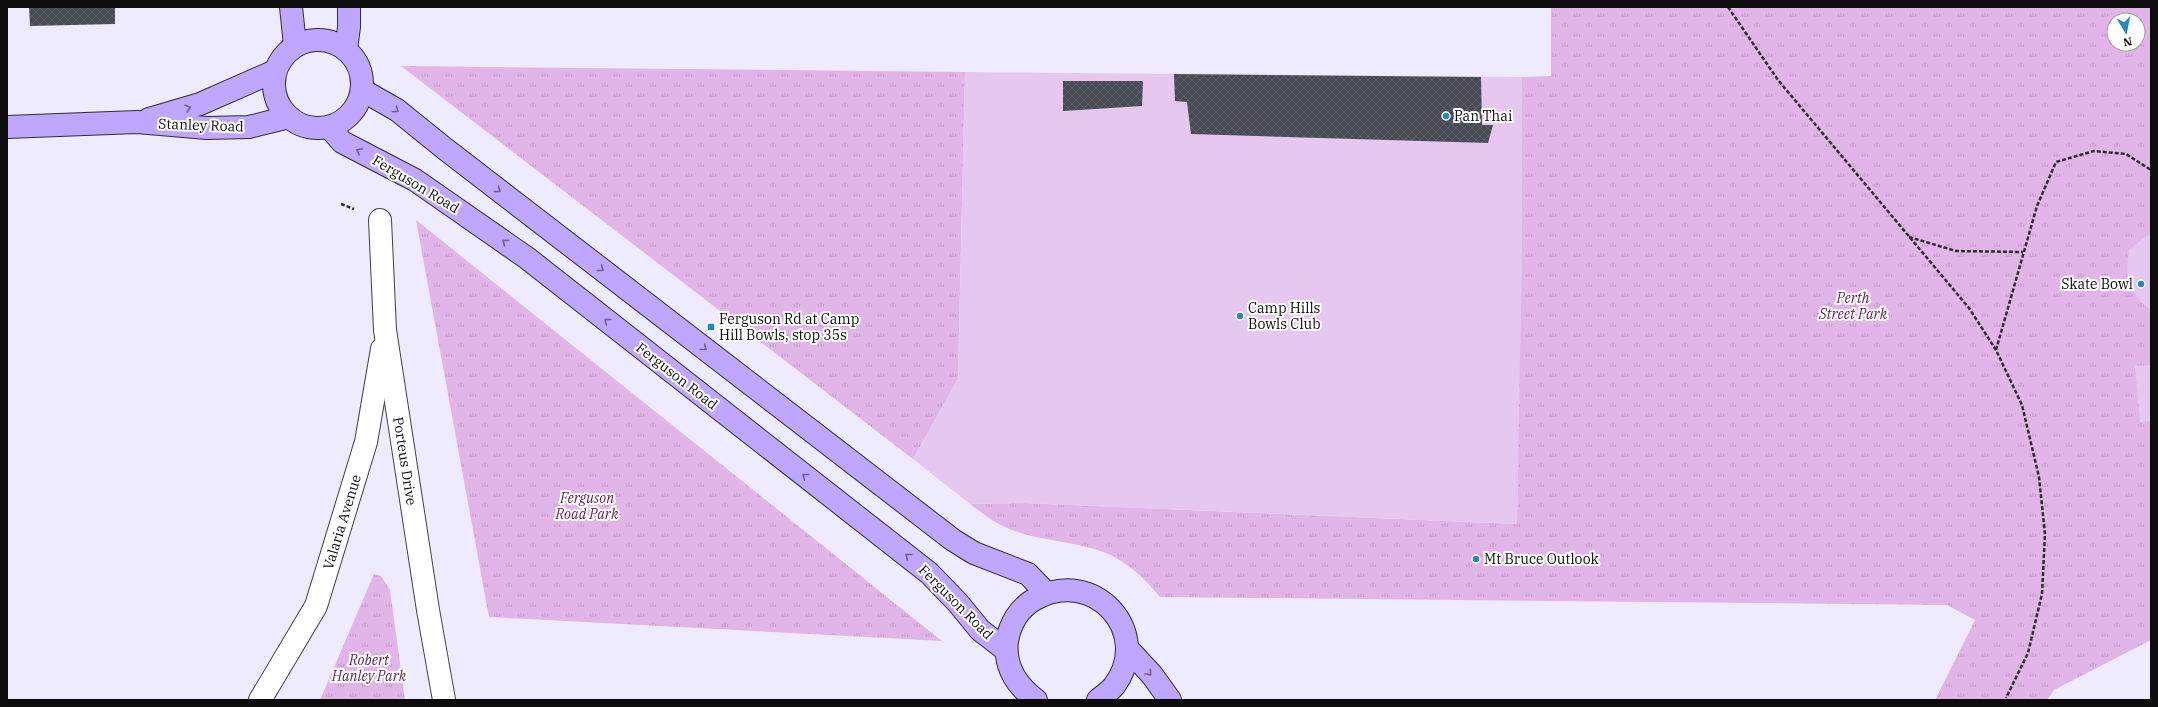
<svg xmlns="http://www.w3.org/2000/svg" width="2158" height="707" viewBox="0 0 2158 707" font-family="'IBM Plex Serif',serif">
  <style>
    .park { fill: url(#park-tufts); fill-rule: evenodd }
    .pitch { fill: #e5c7f0 }
    .building { fill: url(#building-cross-hatch) }
    .lines { fill: none; stroke-linecap: round; stroke-linejoin: round }
    .minor-casing { stroke: #3f3f3f; stroke-width: 24 }
    .secondary-casing { stroke: #2e2e2e; stroke-width: 24 }
    .path { stroke: #2e2e2e; stroke-width: 2.5; stroke-dasharray: 4 2; stroke-linecap: butt }
    .minor { stroke: #fff; stroke-width: 22 }
    .secondary { stroke: #bfa6ff; stroke-width: 22 }
    .oneway { stroke: #6e6192 }
    .poi-dot { fill: #2487bc; stroke: #fff; stroke-width: 1.5 }
    .labels { text-anchor: middle; stroke-width: 4; stroke-linejoin: round; paint-order: stroke }
    .poi-label { font-size: 14px; fill: #0c0c0c; stroke: #fff; text-anchor: start }
    .street-label { font-size: 14px; fill: #0c0c0c; stroke: #fff }
    .park-label { font-size: 14px; font-style: italic; fill: #631d56; stroke: #fff }
  </style>
  <defs>
    <pattern id="park-tufts" width="24" height="20" patternUnits="userSpaceOnUse"><rect width="24" height="20" fill="#e2b5e9"/><path d="M3 7l-1-3M5 7V3M7 7l1-3M15 17l-1-3M17 17v-4M19 17l1-3" fill="none" stroke="#c19ac7"/></pattern>
    <pattern id="building-cross-hatch" width="8" height="8" patternUnits="userSpaceOnUse"><rect width="8" height="8" fill="#484b55"/><path d="M0 0l8 8M0 8l8-8" fill="none" stroke="#5e6068"/></pattern>
  </defs>
  <rect width="100%" height="100%" fill="#efebff"/>
  <g class="park">
    <path d="M 1551,7 L 2151,7 L 2151,640 L 2054,690 L 2047,700 L 1935,700 L 1975,620 L 1947,605 L 1160,597 C 1145,579 1128,562 1106,553 C 1074,540 1034,542 1003,526 C 991,521 980,511 970,504 L 1024,503 L 1517,524 L 1522,77 L 1551,76 ZM 2114,20 L 2138,20 L 2138,44 L 2114,44 Z"/>
    <polygon points="401,66 965,72 958,379 913,459"/>
    <polygon points="416,220 942,641 489,617"/>
    <polygon points="374,574 381,576 390,590 405,700 320,700"/>
  </g>
  <g class="pitch">
    <polygon points="965,72 1522,77 1522,253 1517,524 1024,503 970,504 913,459 958,379"/>
    <path d="M 2151,234 L 2151,310 C 2127,291 2125,279 2129,250 L 2146,236 Z"/>
    <polygon points="2151,365 2151,421 2140,422 2135,366"/>
  </g>
  <g class="building">
    <polygon points="29,7 115,7 115,24 30,26"/>
    <polygon points="1174,74 1481,77 1482,125 1493,125 1488,143 1191,134 1187,102 1175,101"/>
    <polygon points="1063,81 1143,81 1142,106 1063,111"/>
  </g>
  <g class="lines">
    <defs>
      <g id="minor">
        <polyline points="380,220 385,330 428,610 444,700"/>
        <polyline points="260,700 316,606 366,442 382,349"/>
      </g>
      <g id="secondary">
        <polyline points="291,7 295,45"/>
        <circle cx="318" cy="84" r="44"/>
        <polyline points="346,49 349,27 349,7"/>
        <polyline points="362,90 397,110 444,148 953,540 974,553 1028,574 1046,593"/>
        <polyline points="149,119 200,104 275,71"/>
        <polyline points="7,127 137,122 207,128 249,127 289,117"/>
        <polyline points="329,127 342,142 415,180 527,258 929,573 958,603 980,630 1006,650"/>
        <polyline points="1127,648 1152,675 1170,700"/>
        <path d="M 1036,700 C 1016,685 1004,666 1007,641 C 1010,624 1019,608 1035,599 C 1094,566 1154,633 1114,686 C 1110,691 1103,696 1098,700"/>
      </g>
    </defs>
    <use href="#minor" class="minor-casing"/>
    <use href="#secondary" class="secondary-casing"/>
    <g class="path">
      <polyline points="1728,7 1778,80 1969,308 1996,350 2022,405 2039,477 2045,534 2042,594 2028,653 2006,698"/>
      <polyline points="341,204 354,209"/>
      <polyline points="1909,237 1956,251 2023,252"/>
      <polyline points="1996,350 2037,206 2056,162 2094,151 2126,154 2151,170"/>
    </g>
    <use href="#minor" class="minor"/>
    <use href="#secondary" class="secondary"/>
  </g>
  <defs><path id="oneway-chevron" d="M-2-3.5L2.5 0L-2 3.5" fill="none" stroke-width="1.6" stroke-linecap="round" stroke-linejoin="round"/></defs>
  <g class="oneway">
    <use href="#oneway-chevron" transform="translate(188 108) rotate(-16)"/>
    <use href="#oneway-chevron" transform="translate(396 110) rotate(34)"/>
    <use href="#oneway-chevron" transform="translate(359 151) rotate(-154)"/>
    <use href="#oneway-chevron" transform="translate(498 190) rotate(37)"/>
    <use href="#oneway-chevron" transform="translate(505 242) rotate(-144)"/>
    <use href="#oneway-chevron" transform="translate(601 269) rotate(38)"/>
    <use href="#oneway-chevron" transform="translate(607 321) rotate(-142)"/>
    <use href="#oneway-chevron" transform="translate(704 348) rotate(38)"/>
    <use href="#oneway-chevron" transform="translate(805 476) rotate(-142)"/>
    <use href="#oneway-chevron" transform="translate(908 556) rotate(-142)"/>
    <use href="#oneway-chevron" transform="translate(1149 673) rotate(49)"/>
  </g>
  <g class="poi-dot">
    <circle cx="1446" cy="116" r="4"/>
    <circle cx="2141" cy="284" r="4"/>
    <circle cx="1240" cy="316" r="4"/>
    <rect x="707" y="323" width="8" height="8" rx="2"/>
    <circle cx="1476" cy="559" r="4"/>
  </g>
  <g class="labels">
    <g class="poi-label">
      <text x="1454" y="121">Pan Thai</text>
      <text x="2133" y="289" text-anchor="end">Skate Bowl</text>
      <text x="1248" y="313">Camp Hills<tspan x="1248" dy="16">Bowls Club</tspan></text>
      <text x="719" y="324">Ferguson Rd at Camp<tspan x="719" dy="16">Hill Bowls, stop 35s</tspan></text>
      <text x="1484" y="564">Mt Bruce Outlook</text>
    </g>
    <g class="street-label">
      <text transform="translate(201 125) rotate(2)" y="5">Stanley Road</text>
      <text transform="translate(416 184) rotate(31)" y="5">Ferguson Road</text>
      <text transform="translate(677 376) rotate(38)" y="5">Ferguson Road</text>
      <text transform="translate(405 461) rotate(81)" y="5">Porteus Drive</text>
      <text transform="translate(342 522) rotate(-73)" y="5">Valaria Avenue</text>
      <text transform="translate(956 602) rotate(45)" y="5">Ferguson Road</text>
    </g>
    <g class="park-label">
      <text x="1853" y="303">Perth<tspan x="1853" dy="16">Street Park</tspan></text>
      <text x="587" y="503">Ferguson<tspan x="587" dy="16">Road Park</tspan></text>
      <text x="369" y="665">Robert<tspan x="369" dy="16">Hanley Park</tspan></text>
    </g>
  </g>
  <rect width="2158" height="707" fill="none" stroke="#0c0c0c" stroke-width="16"/>
  <g transform="translate(2126 32) rotate(170)"><circle r="19" fill="#ffffff" stroke="#9e9e9e"/>
  <path d="M0-3L7 15L0 10L-7 15Z" fill="#2487bc"/>
  <text y="-6" font-size="11" font-weight="bold" text-anchor="middle" fill="#0c0c0c">N</text>
  </g>
</svg>
